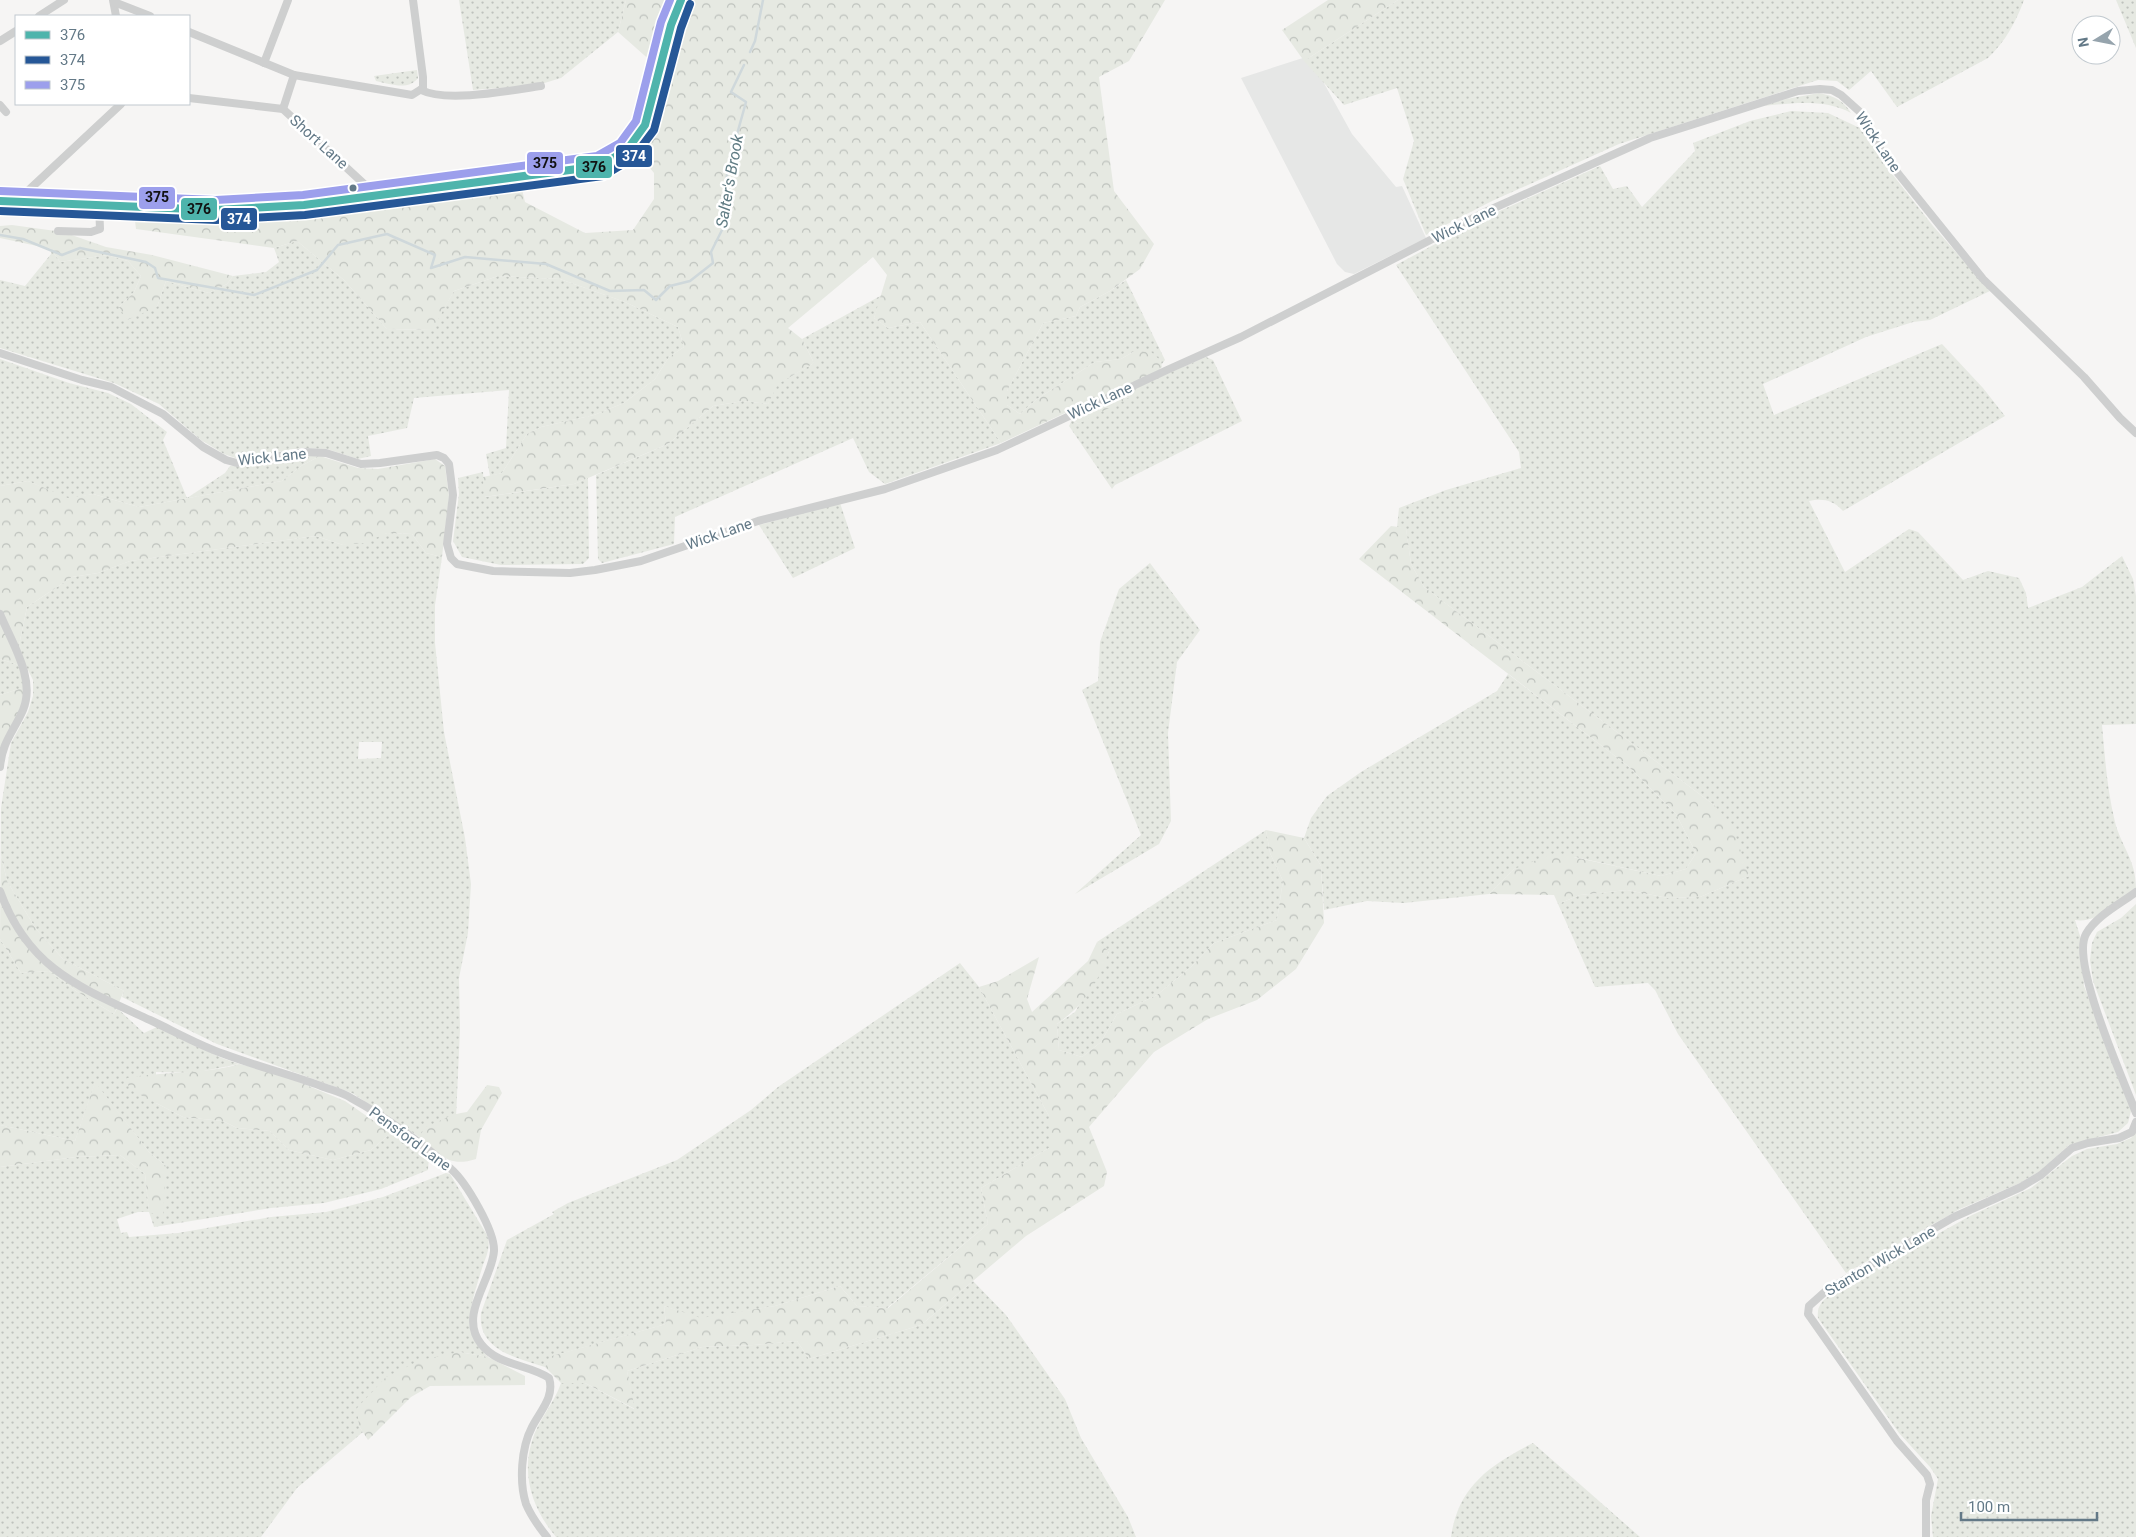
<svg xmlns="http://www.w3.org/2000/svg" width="2136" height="1537" viewBox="0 0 2136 1537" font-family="Roboto,sans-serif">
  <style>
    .built { fill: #e6e7e6 }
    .grass { fill: url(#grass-dots); fill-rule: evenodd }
    .forest { fill: url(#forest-crowns) }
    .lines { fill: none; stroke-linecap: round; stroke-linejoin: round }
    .stream { stroke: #cfd8db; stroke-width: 2.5 }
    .highway-casing { stroke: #d0d2d3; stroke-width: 16 }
    .street { stroke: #cecfcf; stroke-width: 8 }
    .highway { stroke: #e1e1e2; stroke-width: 14 }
    .bus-1-casing { stroke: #fff; stroke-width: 11 }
    .bus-2-casing { stroke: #fff; stroke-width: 11 }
    .bus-3-casing { stroke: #fff; stroke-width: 11 }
    .bus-1 { stroke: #4eb4ac; stroke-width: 8 }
    .bus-2 { stroke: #265797; stroke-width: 8 }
    .bus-3 { stroke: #9c9fec; stroke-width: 8 }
    .bus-dot { fill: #637987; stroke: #fff; stroke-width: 2 }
    .labels { text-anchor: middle; stroke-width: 5; stroke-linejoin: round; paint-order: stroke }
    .street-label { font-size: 15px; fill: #637987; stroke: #fff }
    .water-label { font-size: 16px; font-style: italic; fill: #5f7b83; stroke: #fff }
    .line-badge { stroke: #fff; stroke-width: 2 }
    .badge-label { font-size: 14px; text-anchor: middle; font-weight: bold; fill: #fff }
    .pale-badge-label { font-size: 14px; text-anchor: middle; font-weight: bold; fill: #111 }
  </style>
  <defs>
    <pattern id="grass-dots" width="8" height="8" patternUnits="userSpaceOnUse" patternTransform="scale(1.25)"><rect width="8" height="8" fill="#e6e9e2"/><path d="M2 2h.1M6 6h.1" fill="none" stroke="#bec2bd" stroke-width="1.8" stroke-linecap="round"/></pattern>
    <pattern id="forest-crowns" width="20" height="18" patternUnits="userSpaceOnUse" patternTransform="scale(1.25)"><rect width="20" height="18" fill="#e6e9e2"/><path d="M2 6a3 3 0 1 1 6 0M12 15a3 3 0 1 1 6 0" fill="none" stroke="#bec2bd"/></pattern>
  </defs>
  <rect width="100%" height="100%" fill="#f6f5f4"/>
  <polygon class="built" points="1309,56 1352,134 1396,187 1402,186 1426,238 1354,274 1345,272 1337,264 1241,78"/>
  <g class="grass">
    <polygon points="459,0 626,0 618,32 561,78 538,85 473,90"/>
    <path d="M 1398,0 L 2024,0 C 2016,22 2005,42 1988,58 L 1897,107 L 1871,71 L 1849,90 L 1837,81 L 1818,80 L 1619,144 L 1492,201 L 1426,235 L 1403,179 L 1414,141 L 1397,88 L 1344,105 L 1304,61 Z"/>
    <polygon points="2116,0 2136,0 2136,48"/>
    <path d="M 417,70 L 418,78 C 408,91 391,84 376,81 L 374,76 Z"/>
    <path d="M 1819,93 C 1834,96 1843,100 1851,113 C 1826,99 1792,103 1764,106 L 1781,100 Z"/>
    <path d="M 1791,111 L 1828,113 L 1864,130 L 1889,170 L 1933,226 L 1990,291 L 1930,320 L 1913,322 L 1866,337 L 1763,384 L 1774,415 L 1942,344 L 1983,388 L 2005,416 L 1843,511 C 1833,500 1823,498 1809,501 L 1845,572 L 1909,529 L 1918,532 L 1963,580 L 1988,571 L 2019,578 L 2026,593 L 2028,608 L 2082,587 L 2122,556 L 2133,579 L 2136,596 L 2136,724 L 2102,725 C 2105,757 2107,790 2115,822 C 2121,846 2136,860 2136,888 C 2118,901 2098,924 2075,920 L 2081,939 L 2084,986 L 2127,1096 L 2131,1111 L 2128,1123 L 2118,1132 L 2069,1145 L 2040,1171 L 2020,1183 L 1960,1209 L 1846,1273 L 1678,1034 L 1655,990 L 1648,983 L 1595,987 L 1558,904 L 1580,895 L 1627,890 L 1668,898 L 1700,897 L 1749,876 L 1714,805 L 1424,587 L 1411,564 L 1406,529 L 1397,527 L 1399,508 L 1446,490 L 1521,468 L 1519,452 L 1396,265 L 1484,218 L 1600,166 L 1613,189 L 1627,186 L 1642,207 L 1695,151 L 1693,143 L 1750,121 Z"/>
    <polygon points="297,241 344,280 387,329 431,330 454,291 498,276 560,279 625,302 678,327 684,347 669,357 655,379 624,403 594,415 541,427 527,434 502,473 490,476 486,454 506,448 509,390 414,398 407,428 368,436 371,456 358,459 327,449 301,448 238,459 224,454 201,440 159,404 114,383 0,348 0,280 25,286 51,254 51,249 60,262 107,255 128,261 141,276 134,292 119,307 157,307 166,281 209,293 227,284 233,276 266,272 279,262 274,248"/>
    <polygon points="1126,280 1165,360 1161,365 1160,360 1133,352 1121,359 1095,362 1037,399 1020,414 1007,405 1007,391 1043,323 1076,316 1080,307 1110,291"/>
    <polygon points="882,295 874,318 888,328 920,322 1001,443 885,484 869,472 853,438 675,517 674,544 602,563 598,559 596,475 668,444 713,406 743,401 768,404 777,384 814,363 802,339"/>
    <polygon points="1206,357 1213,360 1242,421 1115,485 1112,489 1069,426 1072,420 1078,424 1148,382"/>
    <polygon points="0,359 69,383 108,393 131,404 167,432 163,440 187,498 225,473 230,466 303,455 320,456 301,466 282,481 139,507 93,494 68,499 28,481 0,486"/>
    <polygon points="483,472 485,497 574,484 588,478 589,558 583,564 501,565 462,557 453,541 459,494 458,478"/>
    <polygon points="840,503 855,548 793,578 759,525"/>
    <path d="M 387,533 L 412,534 L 426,553 L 442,557 L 435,605 L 435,643 L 444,732 L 465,838 L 471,884 L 468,933 L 459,978 L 460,1029 L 456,1118 L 421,1138 L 352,1093 L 217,1044 L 122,997 L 124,991 L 63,959 L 36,929 L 7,881 L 1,855 L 1,808 L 11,743 L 28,712 L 33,696 L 33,680 L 18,650 L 27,607 L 72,577 L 98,573 L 130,561 L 316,536 L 343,545 ZM 359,742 L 382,742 L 381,758 L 358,759 Z"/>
    <polygon points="1150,563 1200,630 1177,662 1168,733 1171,821 1159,844 1075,894 1141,835 1082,690 1098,681 1100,642 1119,589"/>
    <polygon points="0,659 19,665 25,687 0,695"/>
    <polygon points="1508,674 1628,766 1676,814 1696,853 1686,869 1661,876 1575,857 1514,869 1489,894 1404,903 1367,901 1324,910 1321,866 1304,838 1311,818 1327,796 1361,772 1497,691"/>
    <polygon points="1266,830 1270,853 1283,881 1277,920 1214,943 1192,966 1157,995 1117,1014 1101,1042 1082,1057 1059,1050 1057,1024 1075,1012 1109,952 1097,942"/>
    <polygon points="2136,904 2136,1095 2093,981 2090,960 2092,943 2097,932 2121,918"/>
    <path d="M 0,939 L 21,973 L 49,971 L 76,991 L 114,1014 L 117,1008 L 144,1033 L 157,1027 L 222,1058 L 239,1064 L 194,1073 L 156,1072 L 156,1103 L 183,1117 L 223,1121 L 237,1128 L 270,1131 L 289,1150 L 333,1160 L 371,1150 L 391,1133 L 429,1156 L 428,1170 L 381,1189 L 324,1203 L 271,1208 L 154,1227 L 149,1212 L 138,1212 L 117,1219 L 121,1233 L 127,1232 L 129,1237 L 178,1233 L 271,1217 L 326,1212 L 383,1197 L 446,1173 L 450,1174 L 487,1235 C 491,1246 487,1255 483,1265 C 473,1299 459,1329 488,1357 L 459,1352 L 359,1426 L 363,1432 L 297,1488 L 261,1537 L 0,1537 L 0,1167 L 76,1157 L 120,1155 L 145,1174 L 149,1211 L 166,1166 L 149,1152 L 95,1083 L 75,1141 L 0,1125 Z"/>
    <path d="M 960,963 L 979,987 L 1049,1116 L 1049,1148 L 981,1188 L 988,1224 L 887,1308 L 857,1306 L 840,1286 L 775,1306 L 701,1319 L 664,1306 L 666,1324 L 553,1356 L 545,1367 C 517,1358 477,1350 481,1313 L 507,1240 L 554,1214 L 552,1212 L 568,1203 L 677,1160 L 751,1110 L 778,1087 Z"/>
    <path d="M 2136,1132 L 2136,1537 L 1933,1537 L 1931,1516 L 1938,1479 L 1930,1467 L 1899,1433 L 1818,1318 C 1816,1303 1826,1298 1837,1290 L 1970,1216 L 2031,1188 L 2072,1156 L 2087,1149 L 2117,1144 L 2131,1138 Z"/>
    <path d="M 973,1281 L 1006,1315 L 1065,1399 L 1081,1438 L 1128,1517 L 1136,1537 L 556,1537 C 533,1510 521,1476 532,1441 C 538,1420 554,1404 561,1383 L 585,1383 L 634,1409 L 627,1371 L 702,1347 L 754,1345 L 797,1341 L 809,1359 L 921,1325 Z"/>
    <path d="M 1533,1443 L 1640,1537 L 1451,1537 C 1458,1486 1490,1465 1533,1443 Z"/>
  </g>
  <g class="forest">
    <polygon points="626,0 673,0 653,63 618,32"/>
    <polygon points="691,0 1165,0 1129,61 1099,77 1114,191 1154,244 1140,269 1110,291 1080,307 1076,316 1043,323 1007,391 1007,405 1020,414 1037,399 1095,362 1121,359 1133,352 1150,351 1160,360 1162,367 1136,394 1078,424 1065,413 1001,443 920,322 888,328 874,318 887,275 873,257 788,328 802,339 814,363 778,384 768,404 743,401 713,406 668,444 574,484 484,497 483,477 502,473 527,434 541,427 594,415 624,403 655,379 669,357 684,347 678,327 625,302 560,279 498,276 454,291 432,330 387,329 344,280 297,241 274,248 136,229 134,213 520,181 525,202 585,233 633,230 654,199 654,173 637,152"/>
    <polygon points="1328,0 1398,0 1304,61 1282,30"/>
    <polygon points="12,225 63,232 106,247 152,255 233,276 227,284 209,293 166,281 157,307 127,320 119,307 134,292 141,276 128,261 107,255 60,262 51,249 0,238 0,226"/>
    <polygon points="320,456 358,468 378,469 435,459 445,466 449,496 442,557 426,553 412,534 387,533 364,543 343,545 316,536 130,561 98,573 72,577 27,607 18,650 0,610 0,486 28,481 68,498 93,494 139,507 282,481 301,466"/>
    <polygon points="1391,526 1406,528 1411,564 1424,587 1714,805 1732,825 1749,876 1700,897 1668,898 1627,890 1580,895 1558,904 1554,895 1489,894 1514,869 1555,853 1661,876 1686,869 1696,853 1676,814 1628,766 1359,559"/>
    <polygon points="0,620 19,665 0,659"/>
    <polygon points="25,687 20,710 4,739 0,755 0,695"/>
    <polygon points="1,808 1,855 7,881 36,929 63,959 124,991 114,1014 76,991 49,971 21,973 0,939"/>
    <path d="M 1266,830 L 1304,838 L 1321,866 L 1324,923 L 1296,969 L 1257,1000 L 1208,1019 L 1154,1052 L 1089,1127 L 1107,1172 L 1104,1186 L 1026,1236 L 921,1325 L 809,1359 L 797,1341 L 754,1345 L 702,1347 L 627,1371 L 635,1409 L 585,1383 L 561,1383 L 545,1367 L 552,1356 L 666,1324 L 664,1306 L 701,1318 L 775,1306 L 840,1286 L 857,1306 L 888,1308 L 988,1224 L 981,1188 L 1049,1148 L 1049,1116 L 979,987 L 998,981 L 1039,957 L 1027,999 L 1032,1012 L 1088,961 L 1097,942 L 1109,951 C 1096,986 1087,1002 1057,1024 L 1059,1050 L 1082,1057 L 1101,1042 L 1117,1014 L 1157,995 L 1192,966 L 1214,943 L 1277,920 L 1283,881 L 1270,853 Z"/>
    <path d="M 239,1064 L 277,1073 L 345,1101 L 391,1133 L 371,1150 L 333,1160 L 289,1150 L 270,1131 L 237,1128 L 223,1121 L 183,1117 L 129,1089 L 127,1078 C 164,1071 202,1075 239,1064 Z"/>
    <polygon points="95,1082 149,1152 166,1166 163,1218 149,1212 145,1174 120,1155 76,1157 0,1167 0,1125 75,1141"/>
    <path d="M 487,1085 L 499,1087 L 502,1093 L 481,1130 L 476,1159 C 448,1168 440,1154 419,1138 L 425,1127 C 441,1121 450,1114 467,1112 Z"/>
    <polygon points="459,1352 488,1357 525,1376 525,1385 430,1386 411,1397 368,1440 359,1426 357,1408 386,1377 421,1360"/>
  </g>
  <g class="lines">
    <g class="stream">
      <polyline points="750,52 755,41 763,0"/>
      <polyline points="0,235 23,239 62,255 80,248 146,262 155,268 158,278 254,295 317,270 338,245 387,234 435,255 431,268 465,257 546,264 610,291 644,290 656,300 670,286 690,281 713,263 711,252 723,228 721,211 729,163 746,102 731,92 744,65"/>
    </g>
    <defs>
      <path id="highway" d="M 0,201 L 216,210 L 304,205 L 600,166 C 621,158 635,145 645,125 L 671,25 L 681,0"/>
    </defs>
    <use href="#highway" class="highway-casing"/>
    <g class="street">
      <polyline points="113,0 116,16"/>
      <polyline points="114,2 150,16"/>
      <polyline points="39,16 64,0"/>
      <polyline points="189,32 294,75 283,109 189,98"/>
      <polyline points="0,41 16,31"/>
      <polyline points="264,63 288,0"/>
      <polyline points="294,75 412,95 423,88 423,77 413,0"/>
      <path d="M 421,90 C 447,103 512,90 541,86"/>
      <polyline points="0,105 6,112"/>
      <polyline points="283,109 376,195"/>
      <polyline points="17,201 121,104"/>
      <polyline points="58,231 91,232 100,229 99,204"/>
      <polyline points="0,353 82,380 111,387 163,414 203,447 226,460 237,463 305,452 326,453 361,464 380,463 437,455 444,458 449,464 453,495 447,544 451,558 457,564 493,571 570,573 595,570 641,561 758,521 885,489 997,450 1167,370 1241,337 1483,213 1650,138 1798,91 1820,89 1832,90 1841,95 1860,112 1884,156 1983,279 2084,377 2120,418 2136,433"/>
      <path d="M 0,614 C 12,643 36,679 23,710 C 14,731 2,742 0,767"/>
      <path d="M 0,891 C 28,969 81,988 150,1020 C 174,1031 198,1045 224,1054 C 256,1066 289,1074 321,1086 C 331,1090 342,1092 351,1098 C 384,1116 424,1144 451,1169 C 466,1182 495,1231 494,1251 C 492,1280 458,1315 481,1344 C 498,1366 528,1364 549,1378 C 555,1397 540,1411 532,1427 C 521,1448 519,1482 526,1504 C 531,1516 539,1527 547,1537"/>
      <path d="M 2136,892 C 2120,904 2096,916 2086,934 C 2070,962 2124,1081 2136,1113"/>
      <polyline points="1926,1537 1926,1500 1930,1484 1927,1475 1897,1441 1808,1314 1809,1306 1827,1290 1954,1217 2021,1187 2041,1175 2072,1148 2088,1143 2119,1138 2132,1132 2136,1122"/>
    </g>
    <use href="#highway" class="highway"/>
    <defs>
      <polyline id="bus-1" points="0,201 216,210 304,205 600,166 627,150 645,125 671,25 681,0"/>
      <polyline id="bus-2" points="0,211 216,220 305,215 603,176 633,158 654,130 681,28 690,4"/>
      <polyline id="bus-3" points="0,191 216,200 303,195 597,156 620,143 636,121 661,22 670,0"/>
    </defs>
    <use href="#bus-1" class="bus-1-casing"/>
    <use href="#bus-2" class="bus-2-casing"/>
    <use href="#bus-3" class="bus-3-casing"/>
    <use href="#bus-1" class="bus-1"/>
    <use href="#bus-2" class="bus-2"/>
    <use href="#bus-3" class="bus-3"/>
  </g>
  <circle class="bus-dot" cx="353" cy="188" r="4.5"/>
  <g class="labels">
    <g class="street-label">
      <text transform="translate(319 142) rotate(42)" y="5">Short Lane</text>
      <text transform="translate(1878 142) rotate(56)" y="5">Wick Lane</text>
      <text transform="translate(1464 224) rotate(-26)" y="5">Wick Lane</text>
      <text transform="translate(1100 401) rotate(-25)" y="5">Wick Lane</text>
      <text transform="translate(272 457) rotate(-6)" y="5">Wick Lane</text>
      <text transform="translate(719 534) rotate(-19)" y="5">Wick Lane</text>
      <text transform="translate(410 1139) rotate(36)" y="5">Pensford Lane</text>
      <text transform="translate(1880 1261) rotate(-30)" y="5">Stanton Wick Lane</text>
    </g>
    <g class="water-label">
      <text transform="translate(729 181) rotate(-80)" y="6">Salter's Brook</text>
    </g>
  </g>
  <g class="line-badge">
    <rect x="615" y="144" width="38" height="24" rx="5" fill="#265797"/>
    <rect x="526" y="151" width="38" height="24" rx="5" fill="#9c9fec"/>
    <rect x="575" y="155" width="38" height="24" rx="5" fill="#4eb4ac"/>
    <rect x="138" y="186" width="38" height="24" rx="5" fill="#9c9fec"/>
    <rect x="180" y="197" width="38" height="24" rx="5" fill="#4eb4ac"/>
    <rect x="220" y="207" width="38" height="24" rx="5" fill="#265797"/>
  </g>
  <g class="badge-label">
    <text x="634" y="161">374</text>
    <text x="239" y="224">374</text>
  </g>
  <g class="pale-badge-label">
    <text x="545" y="168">375</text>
    <text x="594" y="172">376</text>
    <text x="157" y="202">375</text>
    <text x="199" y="214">376</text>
  </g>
  <rect x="15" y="15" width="175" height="90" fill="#ffffff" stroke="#c1c9cf"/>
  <rect x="25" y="31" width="25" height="8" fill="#4eb4ac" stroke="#c1c9cf"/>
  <text x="60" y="40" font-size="15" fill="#637987">376</text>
  <rect x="25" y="56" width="25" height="8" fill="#265797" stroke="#c1c9cf"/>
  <text x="60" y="65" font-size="15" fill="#637987">374</text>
  <rect x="25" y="81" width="25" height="8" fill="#9c9fec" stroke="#c1c9cf"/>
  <text x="60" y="90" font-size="15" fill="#637987">375</text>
  <g transform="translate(2096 40) rotate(260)"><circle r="24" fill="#ffffff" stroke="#c1c9cf"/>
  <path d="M0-4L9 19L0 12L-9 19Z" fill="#96a4ad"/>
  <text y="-8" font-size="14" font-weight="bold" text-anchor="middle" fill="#637987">N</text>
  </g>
  <path d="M1961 1512v8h136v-8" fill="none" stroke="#637987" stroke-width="2.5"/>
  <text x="1968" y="1512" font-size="15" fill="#637987" stroke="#ffffff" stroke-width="4" paint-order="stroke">100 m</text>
</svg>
